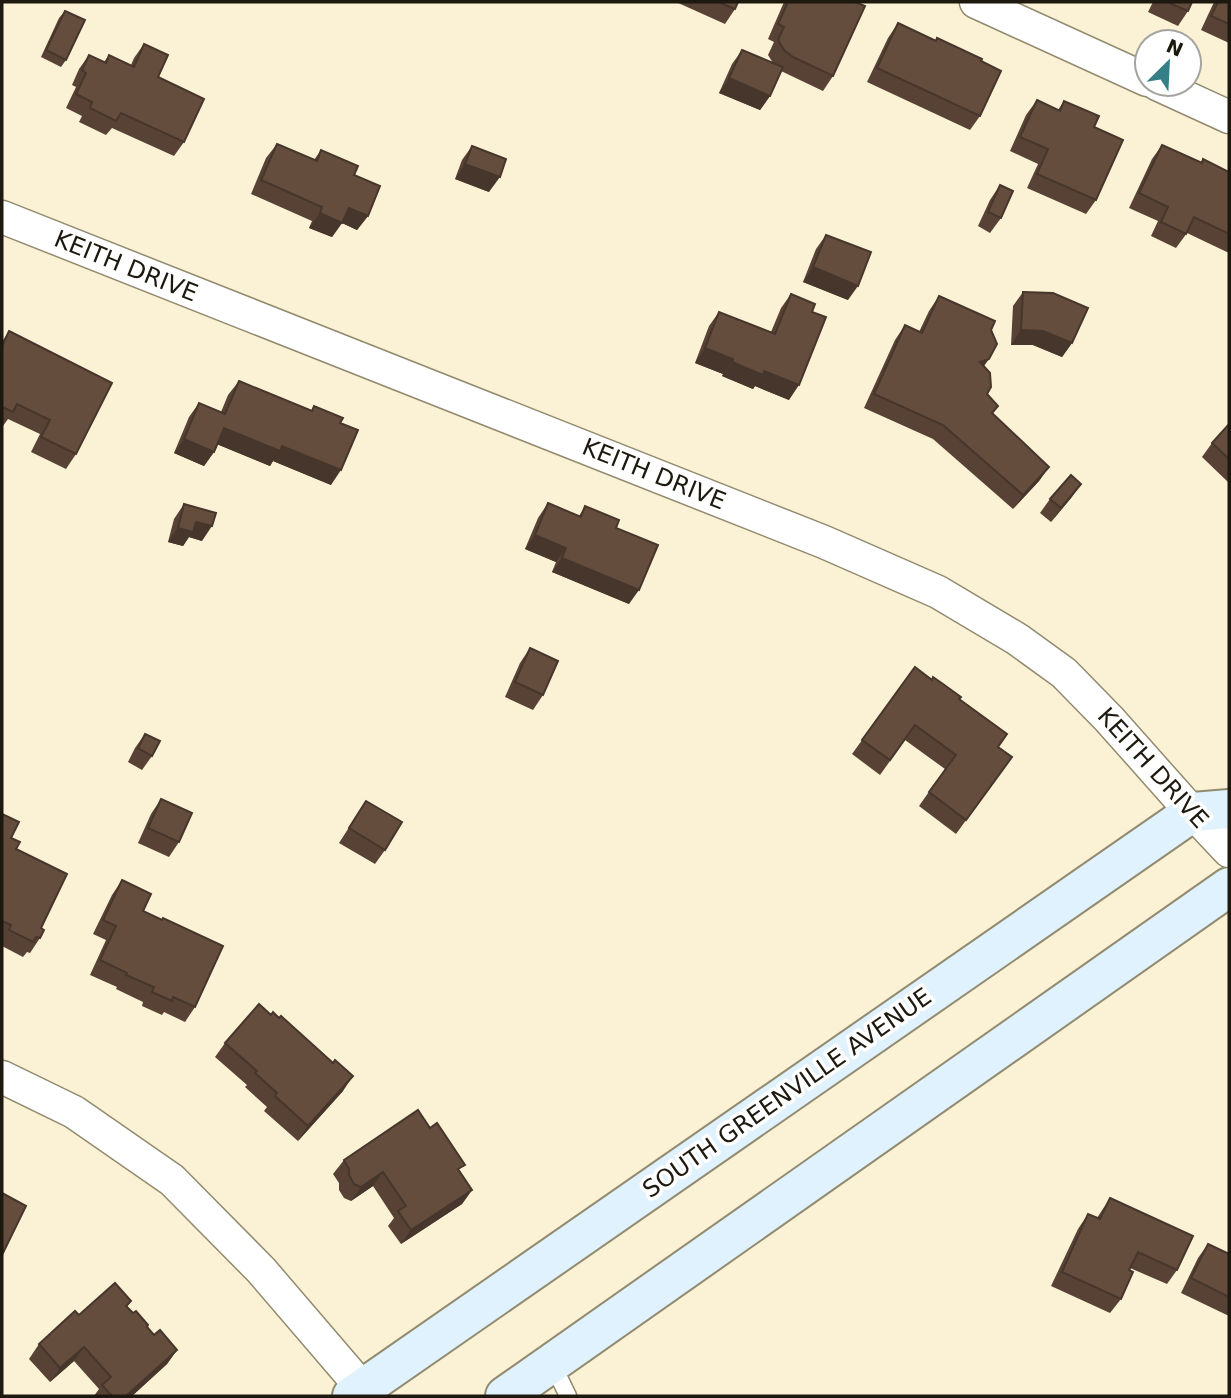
<svg xmlns="http://www.w3.org/2000/svg" width="1231" height="1398" viewBox="0 0 1231 1398" font-family="'DejaVu Sans',sans-serif">
  <style>
    .lines { fill: none; stroke-linecap: round; stroke-linejoin: round }
    .lane-casing { stroke: #928a6f; stroke-width: 19 }
    .street-casing { stroke: #928a6f; stroke-width: 35 }
    .secondary-casing { stroke: #928a6f; stroke-width: 42 }
    .lane { stroke: #fff; stroke-width: 16 }
    .street { stroke: #fff; stroke-width: 32 }
    .secondary { stroke: #e0f2fe; stroke-width: 38 }
    .wall { fill: #574235 }
    .shaded-wall { fill: #47362b }
    .building { fill: #654d3e; stroke: #47362b; stroke-width: 2 }
    .labels { text-anchor: middle; stroke-width: 7; stroke-linejoin: round; paint-order: stroke }
    .street-label { font-size: 24px; fill: #1d190f; stroke: #fff }
  </style>
  <rect width="100%" height="100%" fill="#fbf2d5"/>
  <g class="lines">
    <defs>
      <polyline id="lane" points="552,1363 568,1396"/>
      <g id="street">
        <polyline points="976,2 1147,80"/>
        <polyline points="1157,84 1229,117"/>
        <polyline points="2,217 824,542 938,592 1017,639 1064,673 1109,719 1181,800 1229,851"/>
        <polyline points="2,1077 74,1112 172,1180 261,1270 369,1396"/>
      </g>
      <g id="secondary">
        <polyline points="352,1396 1193,812 1229,809"/>
        <polyline points="505,1396 1229,887"/>
      </g>
    </defs>
    <use href="#lane" class="lane-casing"/>
    <use href="#street" class="street-casing"/>
    <use href="#secondary" class="secondary-casing"/>
    <use href="#lane" class="lane"/>
    <use href="#street" class="street"/>
    <use href="#secondary" class="secondary"/>
  </g>
  <g class="wall">
    <polygon points="676,2 738,2 735,9 725,24"/>
    <polygon points="784,2 855,2 833,76 823,91 781,71 770,96 760,110 719,93 732,64 742,50 773,63 768,55 774,42 768,39"/>
    <polygon points="1153,2 1192,2 1188,11 1178,26 1148,12"/>
    <polygon points="1214,2 1229,2 1229,43 1201,30"/>
    <polygon points="65,11 66,60 61,67 41,57 59,18"/>
    <polygon points="898,23 981,61 980,116 970,130 867,82 888,38"/>
    <polygon points="144,44 184,142 174,156 112,128 106,135 79,122 82,116 66,108 76,87 72,85 79,69 89,55 104,62 109,55 131,65 134,58"/>
    <polygon points="1037,100 1058,110 1064,101 1094,127 1096,200 1086,214 1027,188 1038,164 1010,151 1026,115"/>
    <polygon points="277,144 314,160 321,150 354,175 368,216 357,230 342,223 332,237 309,228 312,221 251,194 266,158"/>
    <polygon points="1162,145 1201,162 1203,159 1229,172 1229,253 1187,233 1176,248 1151,236 1158,221 1129,208 1152,159"/>
    <polygon points="472,146 489,192 455,179 462,160"/>
    <polygon points="1000,185 1001,218 990,233 978,226 990,200"/>
    <polygon points="826,235 848,300 803,282 816,249"/>
    <polygon points="1023,292 1072,343 1062,357 1033,345 1011,345 1013,306"/>
    <polygon points="791,294 812,312 789,400 755,386 753,389 722,376 723,374 695,363 709,326 719,312 771,332 781,308"/>
    <polygon points="939,296 991,330 984,366 987,394 993,414 1049,467 1039,481 1013,509 933,439 864,408 895,340 905,325 919,332 929,311"/>
    <polygon points="9,331 76,454 66,469 31,452 40,434 8,419 3,426 2,426 2,342"/>
    <polygon points="239,381 311,411 314,406 340,423 331,485 273,461 270,466 217,444 214,452 204,466 174,453 189,417 199,403 221,412 228,395"/>
    <polygon points="1229,424 1229,483 1202,457 1212,443"/>
    <polygon points="1081,484 1071,498 1051,522 1040,513 1050,499"/>
    <polygon points="548,503 579,516 585,506 616,528 629,604 552,572 556,562 525,549 538,518"/>
    <polygon points="184,504 202,541 189,537 183,546 168,542 174,519"/>
    <polygon points="530,648 543,695 533,710 505,697 520,663"/>
    <polygon points="915,667 959,700 998,747 1012,757 956,834 919,806 945,769 905,740 880,775 852,754"/>
    <polygon points="145,734 152,756 142,770 128,762 135,748"/>
    <polygon points="161,799 179,842 169,857 138,843 151,814"/>
    <polygon points="366,801 385,850 375,864 339,843"/>
    <polygon points="2,814 16,849 41,928 40,938 30,953 27,952 23,957 2,946"/>
    <polygon points="122,880 143,911 195,1007 185,1022 164,1012 162,1015 142,1006 143,1002 116,989 117,987 90,975 106,940 93,934 112,895"/>
    <polygon points="271,1015 333,1063 343,1091 298,1141 264,1111 267,1107 245,1087 247,1085 215,1057 225,1043"/>
    <polygon points="344,1160 460,1172 472,1190 462,1204 401,1244 388,1226 394,1218 373,1186 351,1201 344,1198 339,1190 339,1183 333,1174"/>
    <polygon points="1110,1198 1177,1270 1167,1284 1130,1268 1121,1299 1110,1313 1051,1286 1078,1229 1088,1214 1097,1218"/>
    <polygon points="1208,1244 1229,1254 1229,1316 1181,1293 1198,1258"/>
    <polygon points="131,1301 127,1307 154,1335 177,1350 167,1364 132,1396 94,1396 99,1389 74,1361 50,1382 29,1359 39,1344 79,1315"/>
  </g>
  <g class="shaded-wall">
    <polygon points="729,78 770,96 760,110 719,93"/>
    <polygon points="465,164 500,177 489,192 455,179"/>
    <polygon points="349,208 368,216 357,230 342,223 332,237 309,228 320,213"/>
    <polygon points="813,267 858,286 848,300 803,282"/>
    <polygon points="1021,330 1043,331 1072,343 1062,357 1033,345 1011,345"/>
    <polygon points="705,348 733,359 723,374 695,363"/>
    <polygon points="989,359 979,373 980,362"/>
    <polygon points="732,362 764,371 799,385 789,400 755,386 753,389 722,376"/>
    <polygon points="224,428 282,446 341,470 331,485 273,461 270,466 214,443"/>
    <polygon points="184,439 214,452 204,466 174,453"/>
    <polygon points="1049,467 1039,481 1013,509 1023,495"/>
    <polygon points="1081,484 1071,498 1051,522 1061,508"/>
    <polygon points="196,522 212,526 202,541 189,537 183,546 168,542 178,528"/>
    <polygon points="535,535 566,548 556,562 525,549"/>
    <polygon points="562,558 639,590 629,604 552,572"/>
    <polygon points="353,1076 343,1091 298,1141 308,1126"/>
    <polygon points="383,1172 373,1186 351,1201 361,1187"/>
    <polygon points="472,1190 462,1204 401,1244 411,1230"/>
    <polygon points="84,1347 74,1361 50,1382 60,1368"/>
    <polygon points="177,1350 167,1364 132,1396 126,1396"/>
  </g>
  <g class="building">
    <polygon points="718,2 738,2 735,9"/>
    <polygon points="788,2 855,2 865,6 833,76 793,57 784,50 778,40 784,27 778,24"/>
    <polygon points="1167,2 1192,2 1188,11"/>
    <polygon points="1218,2 1229,2 1229,24 1211,16"/>
    <polygon points="65,11 85,20 66,60 46,50"/>
    <polygon points="898,23 936,41 937,38 982,59 981,61 1001,71 980,116 877,68"/>
    <polygon points="144,44 168,55 158,77 204,99 184,142 121,113 116,121 90,108 92,102 76,94 86,73 82,70 89,55 106,63 109,55 134,67"/>
    <polygon points="742,50 783,67 770,96 729,78"/>
    <polygon points="1037,100 1060,111 1064,101 1099,116 1094,127 1123,140 1096,200 1037,174 1048,149 1020,137"/>
    <polygon points="277,144 317,161 321,150 358,166 354,175 380,186 368,216 349,208 342,223 320,213 322,207 261,180"/>
    <polygon points="1162,145 1202,163 1203,159 1229,172 1229,234 1194,217 1186,234 1161,222 1168,207 1139,193"/>
    <polygon points="472,146 506,159 500,177 465,164"/>
    <polygon points="1000,185 1013,191 1001,218 988,212"/>
    <polygon points="826,235 871,252 858,286 813,267"/>
    <polygon points="1023,292 1053,293 1088,308 1072,343 1043,331 1021,330"/>
    <polygon points="791,294 815,304 812,312 826,317 799,385 764,371 763,375 732,362 733,359 705,348 719,312 775,334"/>
    <polygon points="939,296 995,321 991,330 997,344 989,359 980,362 990,373 991,387 987,394 998,406 992,413 1049,467 1023,495 943,425 874,394 905,325 922,333"/>
    <polygon points="9,331 112,383 76,454 41,437 50,420 17,404 13,412 2,407 2,346"/>
    <polygon points="239,381 312,411 314,406 343,418 340,423 358,430 341,470 282,446 280,451 224,428 214,452 184,439 199,403 225,414"/>
    <polygon points="1229,424 1229,459 1212,443"/>
    <polygon points="1071,475 1081,484 1061,508 1050,499"/>
    <polygon points="548,503 581,517 585,506 619,520 616,528 658,545 639,590 562,558 566,548 535,535"/>
    <polygon points="184,504 216,513 212,526 196,522 193,532 178,528"/>
    <polygon points="530,648 558,661 543,695 515,682"/>
    <polygon points="915,667 932,680 933,677 943,684 961,697 959,699 1007,734 998,747 1012,757 966,820 929,792 956,755 915,725 890,760 862,740"/>
    <polygon points="145,734 160,741 152,756 138,748"/>
    <polygon points="161,799 192,813 179,842 148,828"/>
    <polygon points="366,801 402,822 385,850 349,828"/>
    <polygon points="2,814 19,822 11,838 20,842 16,849 67,874 41,928 44,930 40,938 36,937 33,942 9,930 11,925 2,921"/>
    <polygon points="122,880 151,894 143,911 162,920 163,918 223,946 195,1007 173,997 172,1001 152,992 154,987 126,975 127,973 100,960 116,926 103,920"/>
    <polygon points="259,1004 271,1015 273,1012 279,1018 281,1016 333,1063 335,1060 353,1076 308,1126 275,1096 277,1093 255,1073 257,1071 225,1043"/>
    <polygon points="418,1110 430,1128 437,1123 465,1165 458,1169 472,1190 411,1230 398,1211 406,1206 383,1172 361,1187 354,1184 349,1175 349,1169 344,1160"/>
    <polygon points="2,1193 26,1206 2,1255"/>
    <polygon points="1110,1198 1193,1236 1177,1270 1138,1252 1129,1270 1133,1272 1121,1299 1062,1272 1088,1214 1100,1219"/>
    <polygon points="1208,1244 1229,1254 1229,1297 1191,1278"/>
    <polygon points="115,1283 131,1301 126,1306 133,1313 136,1311 148,1325 147,1327 154,1335 160,1330 177,1350 126,1396 112,1396 102,1385 111,1377 84,1347 60,1368 39,1344 75,1311 79,1315"/>
  </g>
  <g class="labels">
    <g class="street-label">
      <text transform="translate(126 266) rotate(22)" y="8">KEITH DRIVE</text>
      <text transform="translate(654 474) rotate(22)" y="8">KEITH DRIVE</text>
      <text transform="translate(1153 768) rotate(48)" y="8">KEITH DRIVE</text>
      <text transform="translate(787 1093) rotate(-35)" y="8">SOUTH GREENVILLE AVENUE</text>
    </g>
  </g>
  <rect width="1231" height="1398" fill="none" stroke="#1d190f" stroke-width="7"/>
  <g transform="translate(1168 63) rotate(24)"><circle r="33" fill="#ffffff" stroke="#a5a39f" stroke-width="2"/>
  <path d="M0-5L12 26L0 18L-12 26Z" fill="#377f87"/>
  <text y="-10" font-size="19" font-weight="bold" text-anchor="middle" fill="#1d190f">N</text>
  </g>
</svg>
